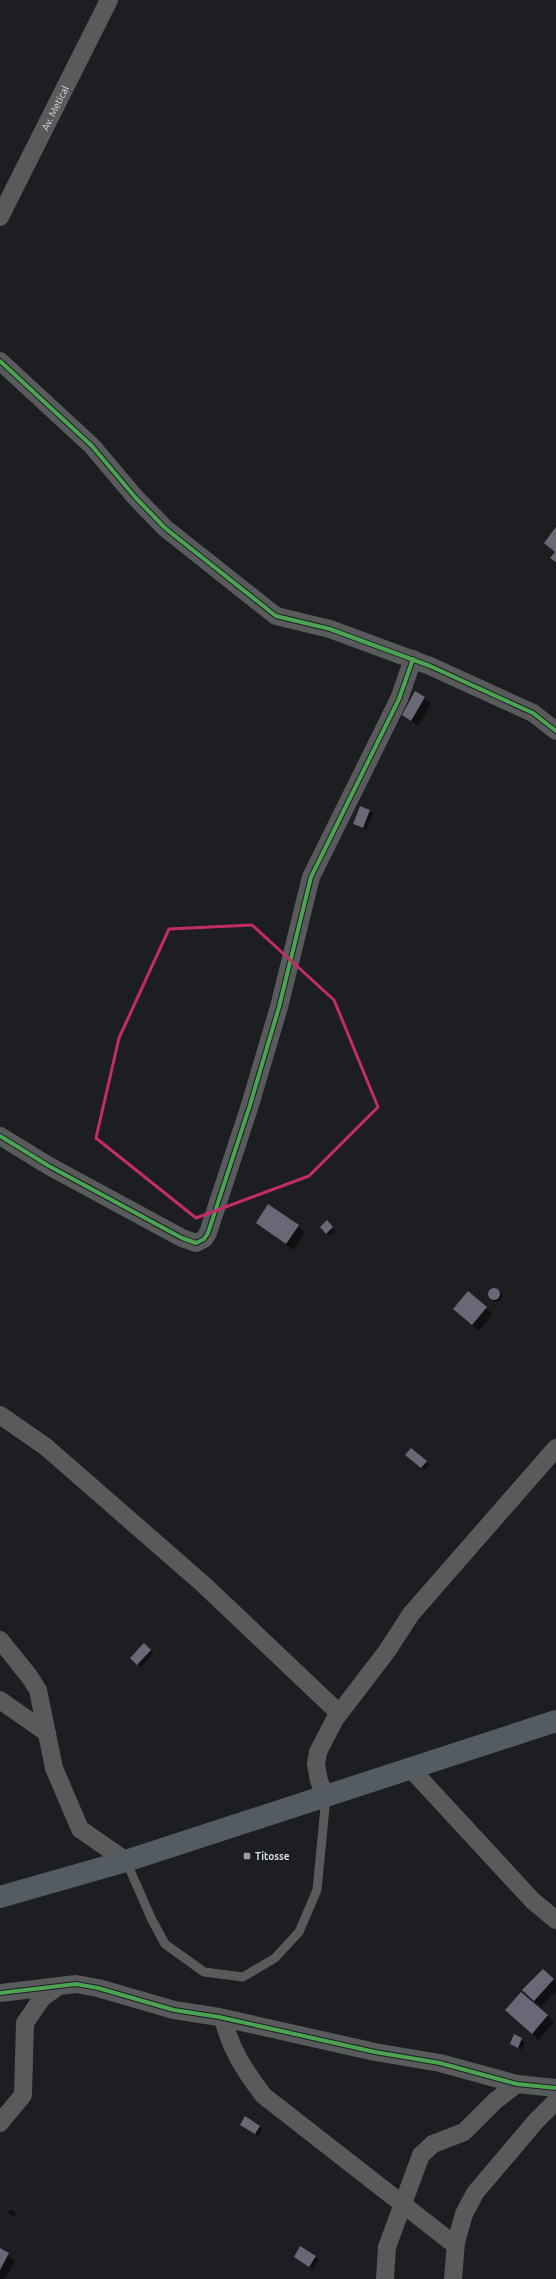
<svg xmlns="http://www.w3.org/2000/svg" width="556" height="2279" viewBox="0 0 556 2279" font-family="Ubuntu,sans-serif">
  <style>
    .shadow { fill: #0007 }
    .building { fill: #696876 }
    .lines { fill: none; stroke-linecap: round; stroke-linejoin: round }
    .service { stroke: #595a5c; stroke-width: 9 }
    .minor { stroke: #595a5c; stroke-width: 18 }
    .trunk { stroke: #545c62; stroke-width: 22 }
    .cycleway-casing { stroke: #1b1e22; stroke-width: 6 }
    .cycleway { stroke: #4ca352; stroke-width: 4 }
    .marked { fill: none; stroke: #c42c68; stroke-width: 3; stroke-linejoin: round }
    .poi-dot { fill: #989a9e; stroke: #1b1e22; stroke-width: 1.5 }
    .labels { text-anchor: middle; stroke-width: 4; stroke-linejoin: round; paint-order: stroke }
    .street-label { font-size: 10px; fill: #dbdde1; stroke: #1b1e22 }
    .poi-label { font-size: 10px; font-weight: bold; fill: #dbdde1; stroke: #1b1e22; text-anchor: start }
  </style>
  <rect width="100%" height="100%" fill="#1c1e21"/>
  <g class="shadow">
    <polygon points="424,697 431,704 418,726 403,715"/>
    <polygon points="370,811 373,814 366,830 357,827 354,823"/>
    <polygon points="257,1222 298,1226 305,1233 293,1250"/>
    <polygon points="327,1222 336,1231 330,1236 321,1227"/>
    <circle cx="496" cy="1296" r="6"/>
    <polygon points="486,1308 493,1314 479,1331 461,1315"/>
    <polygon points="410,1458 426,1462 429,1465 425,1470"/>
    <polygon points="144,1644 153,1653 141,1667 131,1658"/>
    <polygon points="543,1970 556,1982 556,1991 541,2007 530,1997"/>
    <polygon points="521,1993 554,2022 539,2040 506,2010"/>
    <polygon points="515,2036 525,2042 522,2050 511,2044"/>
    <polygon points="241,2125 259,2126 262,2129 258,2136"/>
    <polygon points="10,2209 16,2213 14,2217 8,2213"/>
    <polygon points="0,2249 15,2261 5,2279 0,2279"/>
    <polygon points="315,2256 319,2259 313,2269 295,2257"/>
  </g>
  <g class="building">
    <polygon points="556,527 556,562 550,558 555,552 544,543"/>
    <polygon points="415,691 425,697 411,721 402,715"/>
    <polygon points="360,806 370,810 363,828 353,824"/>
    <polygon points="268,1204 299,1225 286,1244 256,1223"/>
    <polygon points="327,1220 333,1227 326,1234 320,1227"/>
    <circle cx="494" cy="1294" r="6"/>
    <polygon points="468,1291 487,1307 472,1325 453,1309"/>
    <polygon points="411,1448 427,1461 421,1468 405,1455"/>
    <polygon points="144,1643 151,1650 137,1665 130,1658"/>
    <polygon points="543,1969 554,1979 534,2001 522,1990"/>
    <polygon points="521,1992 548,2015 532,2034 505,2010"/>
    <polygon points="514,2034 522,2038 518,2048 510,2044"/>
    <polygon points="245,2116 260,2126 255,2134 240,2125"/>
    <polygon points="300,2246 316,2256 309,2267 294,2257"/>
    <polygon points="0,2248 9,2253 0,2270"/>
  </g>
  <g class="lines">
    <polyline class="service" points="126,1861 152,1920 165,1944 204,1972 243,1977 275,1958 299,1932 317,1890 326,1797"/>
    <g class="minor">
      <path id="s1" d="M 0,217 L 109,0"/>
      <polyline points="0,361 92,446 135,497 165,528 276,616 330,629 430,666 533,713 556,731"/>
      <polyline points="0,1136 49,1166 182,1238 196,1243 204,1239 208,1233 250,1105 279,1007 311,877 399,699 413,659"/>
      <polyline points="0,1415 46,1447 203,1584 339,1713"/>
      <polyline points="0,1640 29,1676 38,1690 54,1768 80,1829 126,1861"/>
      <polyline points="0,1700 47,1733"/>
      <polyline points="410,1768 533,1901 556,1920"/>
      <polyline points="326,1797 319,1781 316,1764 318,1752 335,1719 387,1651 411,1614 556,1448"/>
      <polyline points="0,1993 76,1984 98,1988 174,2010 219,2017 375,2052 440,2063 517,2084 556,2088"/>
      <path d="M 223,2018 C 230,2048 245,2072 264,2096 L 455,2245"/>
      <polyline points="0,2123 23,2095 25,2023 42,1998 59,1986"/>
      <polyline points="385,2279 387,2247 421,2155 433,2144 464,2132 495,2101 517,2084"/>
      <polyline points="453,2279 456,2242 464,2214 475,2193 536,2121 556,2101"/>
    </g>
    <polyline class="trunk" points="0,1897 126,1861 556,1721"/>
    <defs>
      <g id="cycleway">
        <polyline points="0,361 92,446 135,497 165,528 276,616 330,629 430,666 533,713 556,731"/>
        <polyline points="0,1136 49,1166 182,1238 196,1243 204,1239 208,1233 250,1105 279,1007 311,877 399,699 413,659"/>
        <polyline points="0,1993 76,1984 98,1988 174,2010 219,2017 375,2052 440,2063 517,2084 556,2088"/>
      </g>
    </defs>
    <use href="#cycleway" class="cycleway-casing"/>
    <use href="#cycleway" class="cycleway"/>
  </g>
  <path class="marked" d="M 252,925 L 334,1000 L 378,1107 L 309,1176 L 196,1218 L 96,1138 L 119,1038 L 169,929 Z"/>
  <rect class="poi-dot" x="243" y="1852" width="8" height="8" rx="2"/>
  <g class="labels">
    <g class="street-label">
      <text dy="4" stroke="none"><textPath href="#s1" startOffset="122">Av. Metical</textPath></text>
    </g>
    <g class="poi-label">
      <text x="255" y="1860">Titosse</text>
    </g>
  </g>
</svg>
